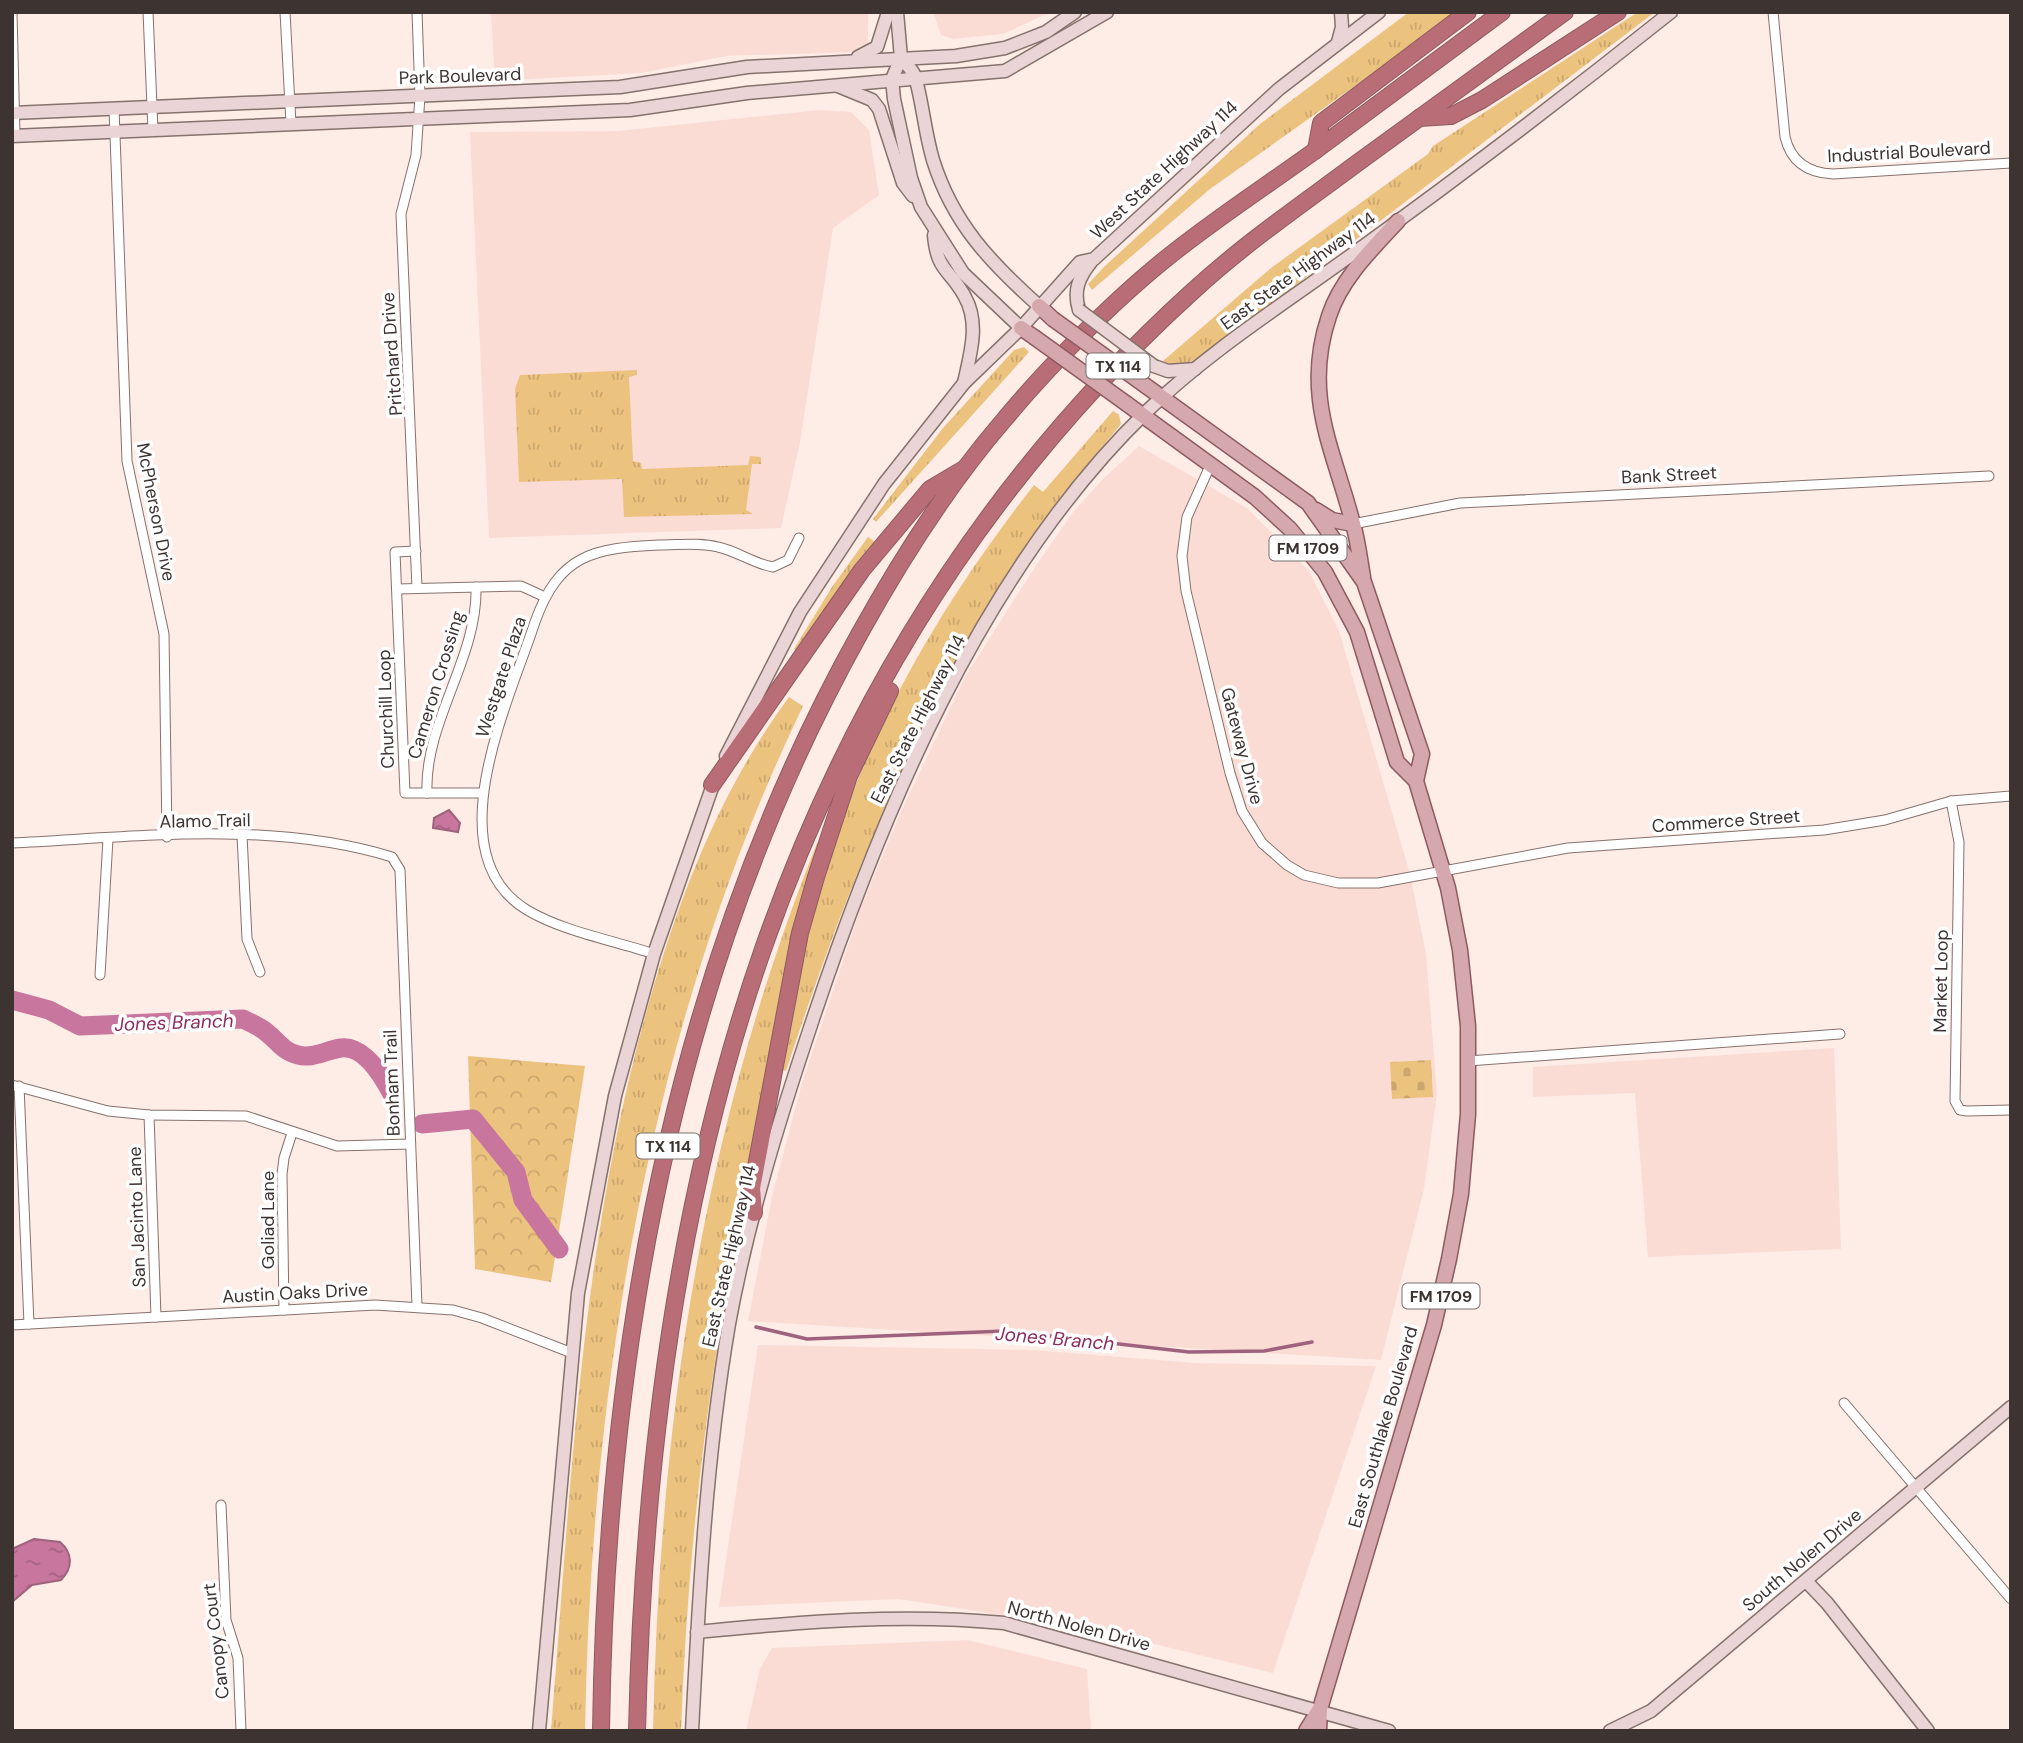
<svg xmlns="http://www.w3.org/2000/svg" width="2023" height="1743" viewBox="0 0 2023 1743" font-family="'DM Sans',sans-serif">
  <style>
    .built { fill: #fbdcd5 }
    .grass { fill: url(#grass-tufts) }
    .forest { fill: url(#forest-crowns) }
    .cemetery { fill: url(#cemetery-stones) }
    .water { fill: url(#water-ripples); stroke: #9e627d; stroke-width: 2 }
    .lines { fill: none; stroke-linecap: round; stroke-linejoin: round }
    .stream { stroke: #9e627d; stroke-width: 3.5 }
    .river { stroke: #c8769d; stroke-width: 19 }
    .street-casing { stroke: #86726d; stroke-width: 11 }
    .secondary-casing { stroke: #86726d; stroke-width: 15 }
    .primary-casing { stroke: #8e5a5f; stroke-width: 17 }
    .highway-casing { stroke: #8e5a5f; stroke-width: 18 }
    .street { stroke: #fff; stroke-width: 9 }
    .secondary { stroke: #ead4d6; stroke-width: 12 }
    .primary { stroke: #d5a8ad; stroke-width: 14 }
    .highway { stroke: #b96e77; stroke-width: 16 }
    .secondary-bridge-casing { stroke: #86726d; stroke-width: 15; stroke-linecap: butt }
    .primary-bridge-casing { stroke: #8e5a5f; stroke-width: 17; stroke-linecap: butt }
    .secondary-bridge { stroke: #ead4d6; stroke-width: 12 }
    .primary-bridge { stroke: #d5a8ad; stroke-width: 14 }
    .labels { text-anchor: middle; stroke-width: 7; stroke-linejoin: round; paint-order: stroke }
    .shield { fill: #fff; stroke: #777170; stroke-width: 2 }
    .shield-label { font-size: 16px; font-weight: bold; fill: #3d3432 }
    .street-label { font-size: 18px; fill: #3d3432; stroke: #fff }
    .water-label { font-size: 19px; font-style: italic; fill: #8e2c61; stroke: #fff }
  </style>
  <defs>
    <pattern id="grass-tufts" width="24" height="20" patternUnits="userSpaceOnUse" patternTransform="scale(1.75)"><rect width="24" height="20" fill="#ecc27f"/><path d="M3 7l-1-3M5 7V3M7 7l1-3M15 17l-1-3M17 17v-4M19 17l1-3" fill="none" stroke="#cba76e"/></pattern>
    <pattern id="forest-crowns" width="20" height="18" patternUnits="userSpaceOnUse" patternTransform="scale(1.75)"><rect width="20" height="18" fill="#ecc27f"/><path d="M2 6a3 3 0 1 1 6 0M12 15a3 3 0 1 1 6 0" fill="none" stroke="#cba76e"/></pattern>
    <pattern id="cemetery-stones" width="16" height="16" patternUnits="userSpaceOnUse" patternTransform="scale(1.75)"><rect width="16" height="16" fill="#ecc27f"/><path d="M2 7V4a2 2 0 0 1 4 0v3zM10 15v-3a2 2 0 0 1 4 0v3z" fill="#cba76e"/></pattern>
    <pattern id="water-ripples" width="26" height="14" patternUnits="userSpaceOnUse" patternTransform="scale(1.75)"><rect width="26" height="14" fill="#c8769d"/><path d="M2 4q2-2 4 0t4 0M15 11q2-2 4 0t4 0" fill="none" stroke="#a46281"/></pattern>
  </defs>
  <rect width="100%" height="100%" fill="#feece7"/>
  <g class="built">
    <polygon points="491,12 868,12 868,47 859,52 726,56 641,73 495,81"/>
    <polygon points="933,12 1051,12 1003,34 953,39 941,35"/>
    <polygon points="820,110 851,112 869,130 879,195 833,228 800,442 781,528 489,538 470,132 619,131"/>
    <polygon points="1139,446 1247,508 1309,571 1339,631 1410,874 1426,954 1437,1094 1424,1189 1381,1360 748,1321 773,1192 802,1083 861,907 900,814 965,677 1037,564 1074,511 1103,479"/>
    <polygon points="1834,1048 1841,1249 1648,1257 1635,1093 1533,1097 1533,1067"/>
    <polygon points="758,1345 1034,1350 1195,1363 1376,1366 1273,1673 1093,1629 899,1599 719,1607"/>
    <polygon points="967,1640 1087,1669 1091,1731 746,1731 760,1669 772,1648"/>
  </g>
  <g class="grass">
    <polygon points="1409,12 1459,12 1210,189 1092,290 1088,284 1105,266 1260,124"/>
    <path d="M 1638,12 L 1655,12 L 1208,352 C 1195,360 1178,371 1163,361 L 1271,268 L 1428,154 L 1433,146 Z"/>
    <polygon points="1024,347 1029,352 876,522 873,519 943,428 1014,350"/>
    <polygon points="637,370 637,375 629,377 633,461 641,463 642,469 748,465 750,456 761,457 761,464 752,464 746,510 753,514 624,517 622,479 519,482 515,389 520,375"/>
    <path d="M 1113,411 L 1119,415 L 1121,424 C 955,624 866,827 786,1071 L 782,1070 C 792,1018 798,964 812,913 C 857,750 930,618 1034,485 L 1043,492 Z"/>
    <polygon points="868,537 875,542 799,653 794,649 832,587"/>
    <path d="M 789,697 L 803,706 C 650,1024 591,1379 585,1731 L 551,1731 C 571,1485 581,1237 650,999 C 681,891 722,788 789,697 Z"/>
    <path d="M 817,843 L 821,845 C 783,1025 737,1206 711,1389 C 695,1502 685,1617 681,1731 L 653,1731 C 660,1420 701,1133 817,843 Z"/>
  </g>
  <polygon class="forest" points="468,1056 585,1066 551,1282 475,1269"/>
  <polygon class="cemetery" points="1431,1060 1433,1097 1392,1099 1390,1062"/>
  <g class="water">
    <polygon points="449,810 460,823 458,832 433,828 434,818"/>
    <path d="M 34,1539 L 60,1542 C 73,1553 73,1568 61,1580 L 32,1585 L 12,1602 L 12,1549 Z"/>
  </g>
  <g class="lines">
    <polyline class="stream" points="756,1327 807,1339 1005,1331 1189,1352 1264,1351 1312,1342"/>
    <g class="river">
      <path d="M 12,1000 L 49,1010 L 80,1026 L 243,1019 C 249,1022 256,1025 262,1029 C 276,1038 281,1051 298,1055 C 313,1059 326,1050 341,1048 C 364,1045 383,1077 392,1094"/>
      <polyline points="422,1124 473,1119 516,1172 523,1200 559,1249"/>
    </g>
    <defs>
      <g id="street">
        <polyline points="12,12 15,136"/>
        <polyline points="148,12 153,130"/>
        <polyline points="285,12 291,124"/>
        <path d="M 1773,12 L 1785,137 C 1791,162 1808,173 1833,174 L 2011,163"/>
        <polyline points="114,108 127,461 164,634 167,837"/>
        <polyline points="1210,466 1187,517 1182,556 1186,591 1230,773 1242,811 1262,843 1287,865 1304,875 1338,883 1378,883 1568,848 1824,830 1885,820 1951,801 2011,796"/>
        <polyline points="1353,524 1460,503 1989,476"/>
        <polyline points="416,551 395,552 405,793 481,793"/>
        <polyline points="417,588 401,214 416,155 420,96 417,12"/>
        <polyline points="397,589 521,586 545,597"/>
        <path d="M 427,793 C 424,722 478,658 476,587"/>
        <polyline points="1951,801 1959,842 1955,1101 1960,1110 1967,1111 2011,1110"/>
        <polyline points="242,835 247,939 260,972"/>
        <path d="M 12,843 C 137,837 271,820 392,857 L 400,870 L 417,1306"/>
        <path d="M 654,954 C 613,940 564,932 527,910 C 434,854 510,699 535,622 C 559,554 594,548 659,545 C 679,545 699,542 718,547 C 737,551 754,564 773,567 L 788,560 L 799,538"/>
        <polyline points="100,975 108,839"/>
        <polyline points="1468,1061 1840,1034"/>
        <polyline points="12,1085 108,1111 149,1115 246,1116 337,1146 410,1144"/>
        <polyline points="19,1086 29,1324"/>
        <polyline points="149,1115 156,1317"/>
        <polyline points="284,1310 282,1174 284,1158 292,1133"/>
        <polyline points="12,1325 375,1305 453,1310 482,1318 572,1353"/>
        <polyline points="1844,1403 2011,1599"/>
        <polyline points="221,1505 226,1620 238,1658 241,1731"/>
      </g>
      <g id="secondary">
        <polyline points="897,12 901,58 892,79 894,99 911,178 921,207 963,273 1021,328"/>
        <polyline points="1338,42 1342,27 1341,12"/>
        <polyline points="858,57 877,47 888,12"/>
        <path d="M 901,58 C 906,64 915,72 916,80 C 923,106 925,133 933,160 C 953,224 991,263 1039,306"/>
        <polyline points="838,86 872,100 879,109 903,183 913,196"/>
        <polyline points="12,113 620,87 747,67 956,56 1005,48 1046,32 1075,12"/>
        <polyline points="12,136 630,110 747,93 1005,71 1107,12"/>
        <path d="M 934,235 C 937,272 950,269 965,297 C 980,324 970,355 964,383"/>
        <path d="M 1079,310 C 1073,290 1079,277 1091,262"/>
        <polyline points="1154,366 1168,371 1195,369"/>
        <polyline points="726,756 800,612 884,484 964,383 1021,328 1080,262 1094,259 1279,89 1379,12"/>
        <polyline points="1806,1581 1827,1603 1928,1731"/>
        <path d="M 697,1632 C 800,1622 901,1613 1004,1623 L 1389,1731"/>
        <polyline points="539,1731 578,1293 615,1096 654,954 715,779"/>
        <path d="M 692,1731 C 699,1595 706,1458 729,1324 C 747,1225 777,1127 809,1031 C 880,816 981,572 1146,412 C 1209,351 1284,304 1354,253 C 1462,175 1567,95 1671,12"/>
        <polyline points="1610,1731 1651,1711 2011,1407"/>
      </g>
      <g id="primary">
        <polyline points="1039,306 1053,319"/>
        <polyline points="1021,328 1034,337"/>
        <polyline points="1146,386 1308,503 1364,582 1422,754 1416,781"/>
        <polyline points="1127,404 1255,497 1290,529 1325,572 1357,632 1397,762 1416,781 1448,888 1460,950 1468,1026 1468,1114 1461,1194 1449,1259 1434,1325 1320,1709 1319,1731"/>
        <polyline points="1316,510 1332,520 1353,524"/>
        <path d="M 1363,577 C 1360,560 1358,541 1353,524 C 1334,450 1302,396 1329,316 C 1341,279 1372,249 1398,221"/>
        <polyline points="1306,1731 1319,1710"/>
      </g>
      <g id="highway">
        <polyline points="1419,118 1451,116 1482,100 1618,12"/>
        <polyline points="1316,150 1321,123 1468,12"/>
        <polyline points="712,785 862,570 930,489 964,469"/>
        <polyline points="754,1213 752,1188 800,933 816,877 849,776 890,691"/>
        <path d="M 601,1731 C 606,1353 674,966 860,633 C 901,559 948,485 1003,421 C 1047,368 1110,304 1163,261 C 1213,220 1268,185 1320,147 C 1381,102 1441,57 1502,12"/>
        <path d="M 637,1731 C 649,1187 776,669 1193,291 C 1244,244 1301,205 1356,164 C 1426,113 1495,63 1565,12"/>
      </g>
    </defs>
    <use href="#street" class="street-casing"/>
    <use href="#secondary" class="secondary-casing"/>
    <use href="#primary" class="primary-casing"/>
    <use href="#highway" class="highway-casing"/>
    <use href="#street" class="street"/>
    <use href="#secondary" class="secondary"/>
    <use href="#primary" class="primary"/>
    <use href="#highway" class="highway"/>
    <defs>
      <polyline id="secondary-bridge" points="1079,310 1154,366"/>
      <g id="primary-bridge">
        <polyline points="1053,319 1146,386"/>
        <polyline points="1034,337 1127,404"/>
      </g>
    </defs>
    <use href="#secondary-bridge" class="secondary-bridge-casing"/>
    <use href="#primary-bridge" class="primary-bridge-casing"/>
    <use href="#secondary-bridge" class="secondary-bridge"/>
    <use href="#primary-bridge" class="primary-bridge"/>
  </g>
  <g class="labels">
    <g class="shield">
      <rect x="1086.5" y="353.5" width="63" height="25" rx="5"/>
      <rect x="1269.5" y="535.5" width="77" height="25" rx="5"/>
      <rect x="636.5" y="1133.5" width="63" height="25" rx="5"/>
      <rect x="1402.5" y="1283.5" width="77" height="25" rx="5"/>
    </g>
    <g class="shield-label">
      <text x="1118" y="372">TX 114</text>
      <text x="1308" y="554">FM 1709</text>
      <text x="668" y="1152">TX 114</text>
      <text x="1441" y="1302">FM 1709</text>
    </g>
    <g class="street-label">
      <text transform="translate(460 76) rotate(-2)" y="6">Park Boulevard</text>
      <text transform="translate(1909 152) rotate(-3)" y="6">Industrial Boulevard</text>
      <text transform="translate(1164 170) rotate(-43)" y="6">West State Highway 114</text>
      <text transform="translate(1298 271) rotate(-36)" y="6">East State Highway 114</text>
      <text transform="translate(392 354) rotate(-94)" y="6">Pritchard Drive</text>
      <text transform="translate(1669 475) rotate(-3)" y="6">Bank Street</text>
      <text transform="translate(156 512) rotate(79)" y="6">McPherson Drive</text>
      <text transform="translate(501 677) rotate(-72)" y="6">Westgate Plaza</text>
      <text transform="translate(436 685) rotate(-73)" y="6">Cameron Crossing</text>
      <text transform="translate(386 709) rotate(-92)" y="6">Churchill Loop</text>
      <text transform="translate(918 719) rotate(-63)" y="6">East State Highway 114</text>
      <text transform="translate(1242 746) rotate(75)" y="6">Gateway Drive</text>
      <text transform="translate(205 821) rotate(-1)" y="6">Alamo Trail</text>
      <text transform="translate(1726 821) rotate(-4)" y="6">Commerce Street</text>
      <text transform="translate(1941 981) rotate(-89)" y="6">Market Loop</text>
      <text transform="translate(392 1083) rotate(-92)" y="6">Bonham Trail</text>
      <text transform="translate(137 1217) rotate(-92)" y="6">San Jacinto Lane</text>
      <text transform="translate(268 1220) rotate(-90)" y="6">Goliad Lane</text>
      <text transform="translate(729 1256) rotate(-77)" y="6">East State Highway 114</text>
      <text transform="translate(295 1293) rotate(-3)" y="6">Austin Oaks Drive</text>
      <text transform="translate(1383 1427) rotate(-74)" y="6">East Southlake Boulevard</text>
      <text transform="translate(1802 1560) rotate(-40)" y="6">South Nolen Drive</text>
      <text transform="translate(1079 1626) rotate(15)" y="6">North Nolen Drive</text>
      <text transform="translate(216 1641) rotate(-97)" y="6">Canopy Court</text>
    </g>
    <g class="water-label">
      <text transform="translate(174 1022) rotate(-2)" y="7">Jones Branch</text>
      <text transform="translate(1055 1338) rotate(5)" y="7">Jones Branch</text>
    </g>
  </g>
  <rect width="2023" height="1743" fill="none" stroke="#3d3432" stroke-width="28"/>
</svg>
